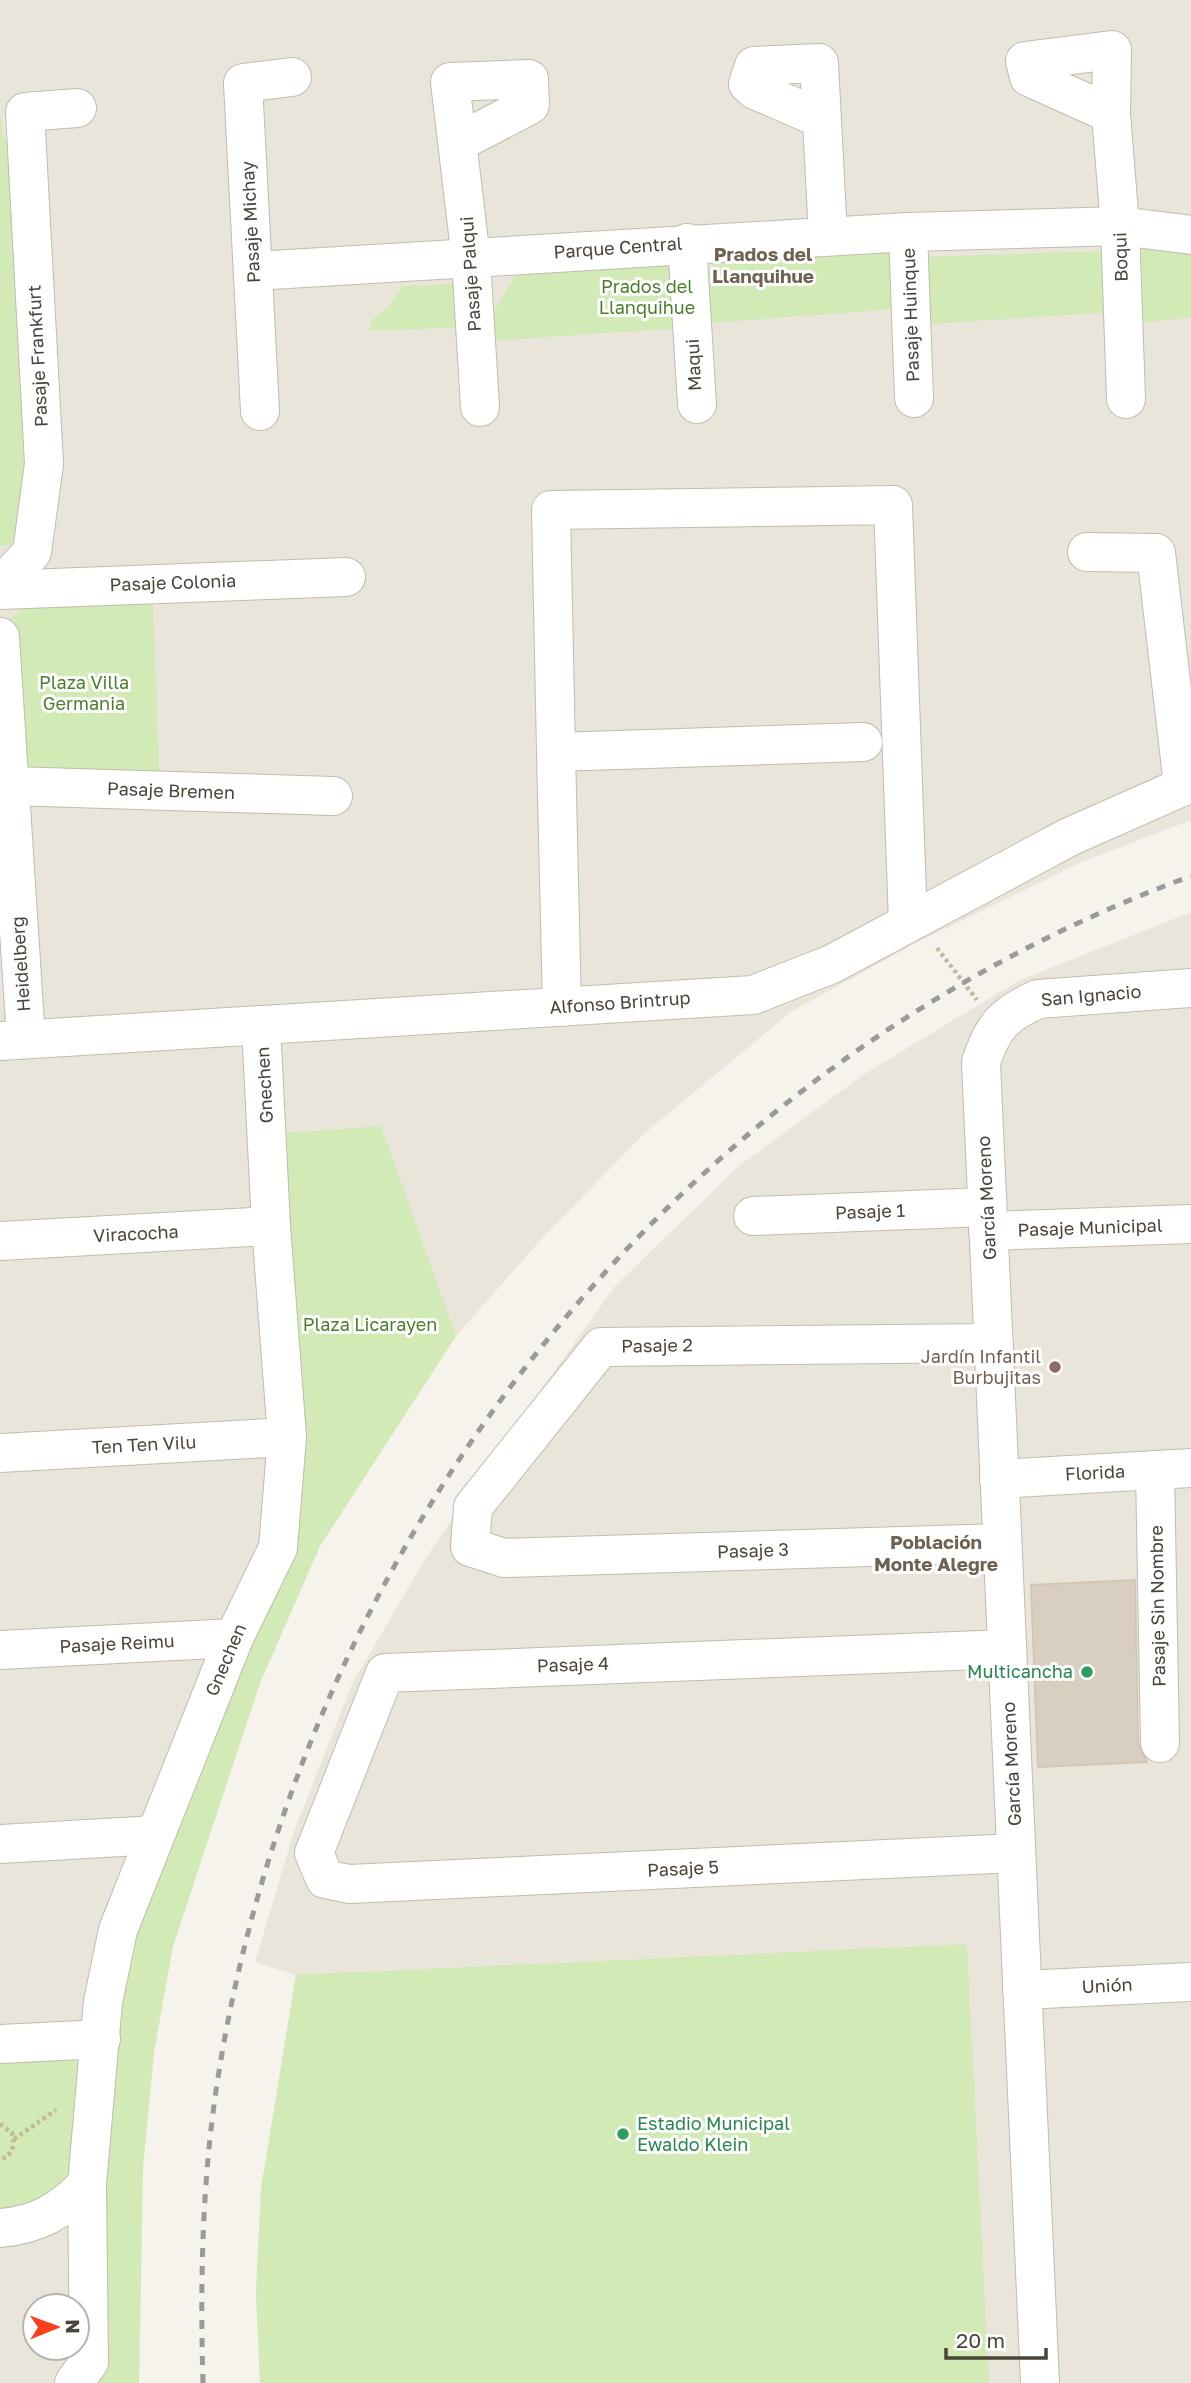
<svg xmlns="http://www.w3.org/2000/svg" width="1191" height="2383" viewBox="0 0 1191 2383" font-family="'Golos Text',sans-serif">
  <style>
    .residential { fill: #eae5da; fill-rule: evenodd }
    .green { fill: #d2eab5 }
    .building { fill: #d8cfc1; stroke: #d3c7b4; stroke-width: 2 }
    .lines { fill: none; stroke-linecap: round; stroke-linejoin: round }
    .minor-casing { stroke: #c2bbae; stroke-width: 40 }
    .path { stroke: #c4b79f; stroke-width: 4.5; stroke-dasharray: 3.5 3.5; stroke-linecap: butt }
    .minor { stroke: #fff; stroke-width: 38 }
    .rail { stroke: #9a9a9a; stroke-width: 5; stroke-dasharray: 9 9; stroke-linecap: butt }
    .education-dot { fill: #8d6e63; stroke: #fff; stroke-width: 2.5 }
    .leisure-dot { fill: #2e9e5b; stroke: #fff; stroke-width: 2.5 }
    .labels { text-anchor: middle; stroke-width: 6; stroke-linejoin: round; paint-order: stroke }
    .street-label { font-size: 18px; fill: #4b4439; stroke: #fff }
    .park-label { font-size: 18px; fill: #4a7f2a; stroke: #fff }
    .education-label { font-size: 18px; fill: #785e54; stroke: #fff; text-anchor: end }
    .leisure-label { font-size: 18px; fill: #27864d; stroke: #fff; text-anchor: end }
    .neighbourhood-label { font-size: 19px; font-weight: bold; fill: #6e6250; stroke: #fff }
  </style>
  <rect width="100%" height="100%" fill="#f6f3ec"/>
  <g class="residential">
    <path d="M 0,0 L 1191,0 L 1191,820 L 1084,861 L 916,943 L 791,1012 L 646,1132 L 544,1236 L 456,1336 L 320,1546 L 260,1683 L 173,1946 L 154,2052 L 143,2167 L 139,2383 L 0,2383 ZM 35,2306 L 77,2306 L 77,2348 L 35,2348 Z"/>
    <polygon points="1191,912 1191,2383 260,2383 256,2293 261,2189 296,1975 255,1962 294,1831 352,1684 424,1561 503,1443 615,1286 740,1165 866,1073 1018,981"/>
  </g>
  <g class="green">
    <polygon points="0,114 4,139 18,151 35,464 23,543 0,546"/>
    <polygon points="1141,244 1191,255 1191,318 1143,322"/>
    <polygon points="885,248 898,276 896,309 709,323 709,269 720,259"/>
    <polygon points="1101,251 1113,261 1113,312 927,324 925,257"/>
    <polygon points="666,261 680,278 681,328 490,341 491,316 516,274"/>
    <polygon points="457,284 461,328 370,330 371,321 391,304 402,286"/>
    <polygon points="153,595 159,773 36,776 15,765 7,621 30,603"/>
    <polygon points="381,1126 456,1336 320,1546 260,1683 173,1946 154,2052 143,2167 139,2383 92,2383 99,2171 130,1937 288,1521 283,1133"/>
    <polygon points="967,1944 989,2383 260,2383 256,2293 261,2189 296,1975"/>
    <path d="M 71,2047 L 79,2068 L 69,2176 C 50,2194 28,2212 0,2211 L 0,2051 Z"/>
  </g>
  <polygon class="building" points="1135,1580 1138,1743 1147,1762 1038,1767 1031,1585"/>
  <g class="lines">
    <defs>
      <g id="minor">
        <polyline points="1111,114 1029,77 1025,61 1112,50 1111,114 1120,226 1126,399"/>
        <polyline points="822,119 755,90 748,84 754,66 819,63 828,236"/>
        <polyline points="459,142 530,105 529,79 450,82 471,259 480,407"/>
        <polyline points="908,232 914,398"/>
        <polyline points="687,243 697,404"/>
        <polyline points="254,271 908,232 1120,226 1191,235"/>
        <polyline points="260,411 243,83 292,77"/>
        <polyline points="1087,552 1156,553 1183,785"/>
        <polyline points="0,587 32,552 44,464 25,112 77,108"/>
        <polyline points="0,590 346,577"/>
        <polyline points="0,637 26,1039"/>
        <polyline points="556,752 551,510 893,505 908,922"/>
        <polyline points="10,786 333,796"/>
        <polyline points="562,1007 556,752 863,742"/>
        <polyline points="0,1041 753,995 832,964 1069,837 1191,783"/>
        <polyline points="753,1216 987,1207"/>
        <polyline points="988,1231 1191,1224"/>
        <polyline points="0,1241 271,1226"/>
        <polyline points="994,1343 601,1347 473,1507 470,1547 504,1558 1002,1543"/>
        <polyline points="0,1453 287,1437"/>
        <polyline points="1155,1470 1160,1743"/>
        <polyline points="999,1479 1191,1468"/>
        <polyline points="1007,1649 385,1673 314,1853 325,1879 349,1884 1016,1853"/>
        <polyline points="0,1650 234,1638"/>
        <polyline points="0,1844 155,1835"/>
        <polyline points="1022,1990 1191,1982"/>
        <polyline points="0,2044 101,2039"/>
        <path d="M 0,2228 C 37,2225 62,2211 87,2184 L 103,2002 L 118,1930 L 234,1638 L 278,1548 L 287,1437 L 271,1226 L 261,1025"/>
        <polyline points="74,2383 89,2362 87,2184"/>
        <path d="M 1040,2383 L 981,1062 C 993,1026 1004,1014 1038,999 L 1191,988"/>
      </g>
    </defs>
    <use href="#minor" class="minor-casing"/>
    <g class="path">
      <polyline points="937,948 977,1000"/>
      <path d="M 0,2124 L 12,2133 C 16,2146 12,2155 0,2160"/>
      <polyline points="14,2139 56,2110"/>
    </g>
    <use href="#minor" class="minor"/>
    <path class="rail" d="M 203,2383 C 200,2283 202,2183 217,2084 C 300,1541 673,1066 1191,876"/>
  </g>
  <circle class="education-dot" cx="1055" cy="1367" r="7"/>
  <g class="leisure-dot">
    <circle cx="1087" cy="1672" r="7"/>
    <circle cx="623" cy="2134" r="7"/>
  </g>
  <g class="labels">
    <g class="street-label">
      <text transform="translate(251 222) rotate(-93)" y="6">Pasaje Michay</text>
      <text transform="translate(618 248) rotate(-4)" y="6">Parque Central</text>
      <text transform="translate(1121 257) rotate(-92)" y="6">Boqui</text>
      <text transform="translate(471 274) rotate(-94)" y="6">Pasaje Palqui</text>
      <text transform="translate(911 315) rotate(-92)" y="6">Pasaje Huinque</text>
      <text transform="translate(38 356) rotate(-93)" y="6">Pasaje Frankfurt</text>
      <text transform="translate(694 365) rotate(-93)" y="6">Maqui</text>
      <text transform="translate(173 583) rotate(-2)" y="6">Pasaje Colonia</text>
      <text transform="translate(171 791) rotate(2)" y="6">Pasaje Bremen</text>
      <text transform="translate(21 964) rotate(-94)" y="6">Heidelberg</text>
      <text transform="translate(1091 996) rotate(-5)" y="6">San Ignacio</text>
      <text transform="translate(620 1003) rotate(-4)" y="6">Alfonso Brintrup</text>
      <text transform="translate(265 1085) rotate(-93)" y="6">Gnechen</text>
      <text transform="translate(987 1198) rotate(-93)" y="6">García Moreno</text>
      <text transform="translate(870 1212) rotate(-2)" y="6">Pasaje 1</text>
      <text transform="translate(1090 1228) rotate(-2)" y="6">Pasaje Municipal</text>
      <text transform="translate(136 1234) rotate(-3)" y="6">Viracocha</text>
      <text transform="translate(657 1346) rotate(-1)" y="6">Pasaje 2</text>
      <text transform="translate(144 1445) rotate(-3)" y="6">Ten Ten Vilu</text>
      <text transform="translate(1095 1473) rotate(-3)" y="6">Florida</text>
      <text transform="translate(753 1551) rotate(-2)" y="6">Pasaje 3</text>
      <text transform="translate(1158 1606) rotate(-91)" y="6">Pasaje Sin Nombre</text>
      <text transform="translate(117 1644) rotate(-3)" y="6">Pasaje Reimu</text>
      <text transform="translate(226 1660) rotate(-67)" y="6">Gnechen</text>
      <text transform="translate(573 1665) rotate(-2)" y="6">Pasaje 4</text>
      <text transform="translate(1012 1764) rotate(-93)" y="6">García Moreno</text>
      <text transform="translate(683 1869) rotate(-3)" y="6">Pasaje 5</text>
      <text transform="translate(1107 1986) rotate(-3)" y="6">Unión</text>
    </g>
    <g class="park-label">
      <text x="647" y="293">Prados del<tspan x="647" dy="21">Llanquihue</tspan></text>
      <text x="84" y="689">Plaza Villa<tspan x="84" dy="21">Germania</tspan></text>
      <text x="370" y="1331">Plaza Licarayen</text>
    </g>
    <g class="education-label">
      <text x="1041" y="1363">Jardín Infantil<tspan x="1041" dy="21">Burbujitas</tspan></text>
    </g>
    <g class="leisure-label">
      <text x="1073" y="1678">Multicancha</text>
      <text x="637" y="2130" text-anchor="start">Estadio Municipal<tspan x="637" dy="21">Ewaldo Klein</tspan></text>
    </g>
    <g class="neighbourhood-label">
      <text x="763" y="261">Prados del<tspan x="763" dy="22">Llanquihue</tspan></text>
      <text x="936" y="1549">Población<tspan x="936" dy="22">Monte Alegre</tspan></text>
    </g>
  </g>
  <g transform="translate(56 2327) rotate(89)"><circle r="33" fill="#ffffff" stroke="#b7b4b0" stroke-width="2"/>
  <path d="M0-5L12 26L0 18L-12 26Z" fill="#fc3f1d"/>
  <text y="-10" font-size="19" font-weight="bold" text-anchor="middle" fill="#4b4439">N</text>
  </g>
  <path d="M946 2348v10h100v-10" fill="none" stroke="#4b4439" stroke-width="3.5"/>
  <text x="956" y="2348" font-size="21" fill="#4b4439" stroke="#ffffff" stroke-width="5" paint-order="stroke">20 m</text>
</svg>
